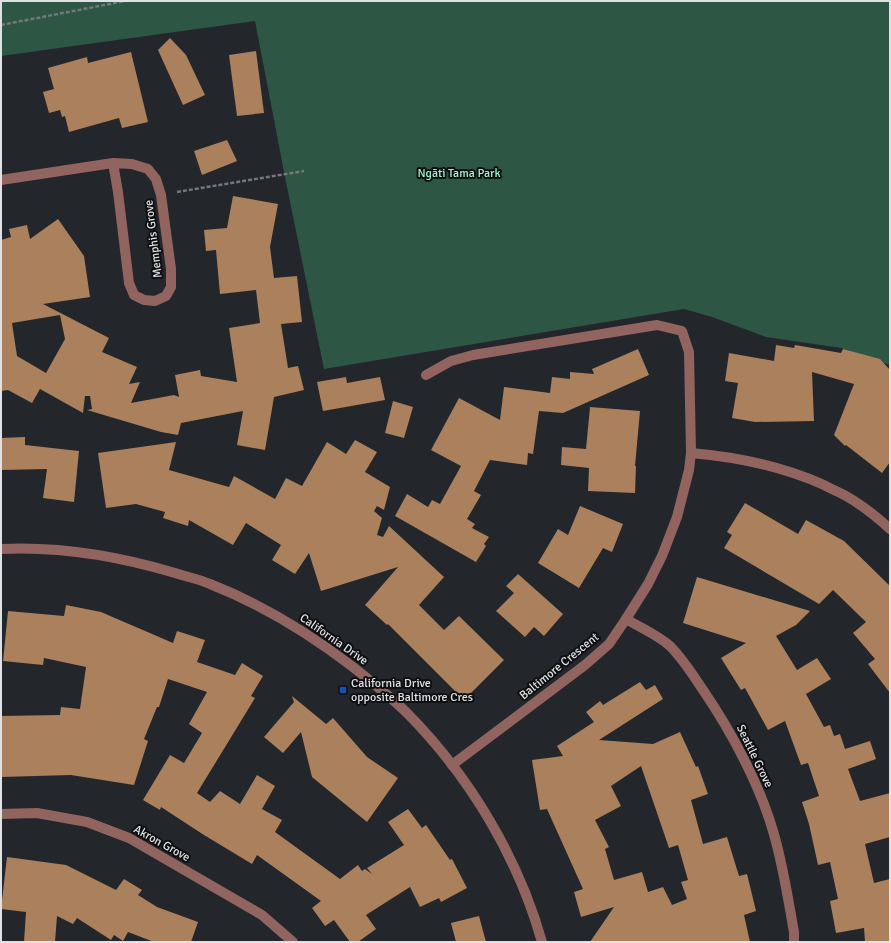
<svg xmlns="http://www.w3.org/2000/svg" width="891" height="943" viewBox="0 0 891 943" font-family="Signika,sans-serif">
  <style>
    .green { fill: #2d5644 }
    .building { fill: #ab805d; fill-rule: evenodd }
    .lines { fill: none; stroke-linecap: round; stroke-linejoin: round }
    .path { stroke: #75777b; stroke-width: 2.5; stroke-dasharray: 4 2; stroke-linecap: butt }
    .minor { stroke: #916460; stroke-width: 10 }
    .transit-dot { fill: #1a4fb4; stroke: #0e0f11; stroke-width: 1.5 }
    .labels { text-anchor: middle; stroke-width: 4; stroke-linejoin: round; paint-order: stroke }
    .park-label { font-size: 12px; fill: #9ef6cd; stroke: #0e0f11 }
    .street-label { font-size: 12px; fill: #dfe1e4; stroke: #0e0f11 }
    .poi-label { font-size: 12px; fill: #dfe1e4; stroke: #0e0f11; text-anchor: start }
  </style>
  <rect width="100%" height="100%" fill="#23262a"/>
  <polygon class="green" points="1,1 890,1 890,365 841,348 766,337 712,317 684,309 324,369 284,172 255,21 1,56"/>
  <g class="building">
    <polygon points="170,38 186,55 205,95 183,105 158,50"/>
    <polygon points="256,51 264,113 237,116 229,55"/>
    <polygon points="131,52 148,122 122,128 119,118 69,132 65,116 62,117 60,110 49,113 43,92 54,89 48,68 87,57 88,63"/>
    <polygon points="227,140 237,161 202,175 194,151"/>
    <path d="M 233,196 L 278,204 L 270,247 L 274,278 L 297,276 L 302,322 L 281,324 L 288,368 L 298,366 L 304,390 L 274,397 L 265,450 L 237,445 L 243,411 L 181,423 L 178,435 L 161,432 L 87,410 L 92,409 L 90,396 L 85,396 L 83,413 L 40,389 L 32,403 L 8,390 L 1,391 L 1,240 L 11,237 L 9,229 L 27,225 L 30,239 L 58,219 L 84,256 L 90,297 L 43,304 L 109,338 L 102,352 L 137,367 L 129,384 L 140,382 L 131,403 L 174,395 L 179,397 L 175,375 L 200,370 L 201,376 L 237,382 L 229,328 L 260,323 L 256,290 L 220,294 L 216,250 L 206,251 L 204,230 L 227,228 ZM 60,315 L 65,339 L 46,373 L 17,356 L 12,323 Z"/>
    <polygon points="776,345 794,348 795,345 841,353 843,349 880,359 890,370 890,462 882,473 846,445 845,446 834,435 854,384 812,372 814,421 755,422 732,418 738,383 725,381 729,353 774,361"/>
    <polygon points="638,349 649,375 563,413 539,411 533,454 528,453 527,465 490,460 474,491 481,495 467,519 475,524 472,528 489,537 484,544 486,546 476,562 395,516 407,494 428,507 432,500 440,504 461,466 431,450 459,398 500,420 504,387 550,393 552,377 570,379 570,372 594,374 592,369"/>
    <polygon points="346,377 347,383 380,377 385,400 323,411 317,382"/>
    <polygon points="393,401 413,407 404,438 385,433"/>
    <polygon points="590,407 640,411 635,466 636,466 635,493 588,491 589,468 561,465 562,447 586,449"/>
    <polygon points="25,437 25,445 79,451 74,502 43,498 47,469 1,470 1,438"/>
    <polygon points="355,440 377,452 365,472 390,487 384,510 377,506 374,511 382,518 377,535 383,537 389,526 444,577 419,605 444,630 459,616 504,660 464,700 388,624 387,625 365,605 398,567 321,591 309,553 295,574 272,560 281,545 246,523 233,545 189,520 188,526 163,518 165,512 136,504 106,508 98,453 176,442 169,470 229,487 234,476 275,499 286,478 302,486 327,442 346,454"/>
    <polygon points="745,503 798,534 806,520 844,541 890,586 890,693 868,664 875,659 853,633 866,622 833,590 819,604 724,548 732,535 727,532"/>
    <polygon points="580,506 623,524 612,552 603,548 579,588 538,563 558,529 568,535"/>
    <polygon points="518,574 563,614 544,636 534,627 525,637 496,611 514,593 506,586"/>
    <polygon points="697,577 810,611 796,625 776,636 797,670 817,658 831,679 806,694 824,727 830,725 834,736 840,734 845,749 870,741 876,759 848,769 860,801 890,793 890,837 865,844 874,883 890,879 890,942 865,942 864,928 836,933 830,901 838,899 830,862 818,865 809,824 802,802 819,796 808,763 801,765 785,721 768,730 745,688 741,690 721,658 746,643 683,623"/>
    <polygon points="66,605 101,612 173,643 177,631 205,640 197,662 235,675 242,663 263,676 251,696 255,698 197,793 210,802 220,791 240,804 257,775 275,786 262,809 282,820 275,832 340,879 358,865 362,871 365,869 372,874 367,868 404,845 388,822 408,809 422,828 426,825 450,860 452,859 467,888 441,902 439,898 420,907 410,887 366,915 376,929 358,942 350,942 334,920 325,926 312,908 321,901 257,855 252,864 204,835 161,807 160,810 143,800 170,755 184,763 202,733 189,724 207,692 168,679 159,707 157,707 144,739 148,741 134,785 71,775 1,777 1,716 60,715 61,707 80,709 86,667 44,658 43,665 3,661 8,611 64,616"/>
    <path d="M 640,682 L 646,690 L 655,685 L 663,699 L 599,740 L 653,744 L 680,732 L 696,767 L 698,766 L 708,794 L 691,800 L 703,844 L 727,837 L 739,876 L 747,874 L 756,911 L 744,915 L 750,942 L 590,942 L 614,907 L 581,917 L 574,892 L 583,889 L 547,809 L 540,810 L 532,760 L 563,756 L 557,746 L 594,722 L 586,712 L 600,701 L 603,705 ZM 641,766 L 669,848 L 678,845 L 688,880 L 681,882 L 687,899 L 672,905 L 663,887 L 648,892 L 642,872 L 614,880 L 605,849 L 609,847 L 595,820 L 621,806 L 611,786 Z"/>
    <polygon points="292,696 326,724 333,718 367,757 398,778 367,822 312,777 301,732 283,753 264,737 294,702"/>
    <polygon points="7,857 66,865 116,890 124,879 142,890 138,895 157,907 198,922 191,942 154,942 128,932 123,941 114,935 111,940 77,918 73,924 57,916 55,942 24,942 26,912 1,909"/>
    <polygon points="479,916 486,942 456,942 451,923"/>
  </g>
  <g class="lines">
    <g class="path">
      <polyline points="1,25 125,1"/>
      <polyline points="177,192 304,171"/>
    </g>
    <g class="minor">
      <polyline points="1,180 113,163 132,164 148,169 156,179 161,195 171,269 171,287 166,296 155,301 144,300 134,295 129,283 118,192 113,163"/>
      <polyline points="426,375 451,361 473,355 657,325 682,331 689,352 691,453 689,470 677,517 662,556 648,584 626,619 609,644 585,665 452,765"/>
      <path d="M 691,453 C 737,457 782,466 824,485 C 831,489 839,492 846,496 C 862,505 877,517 890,529"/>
      <path d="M 1,549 C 61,546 118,556 175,573 C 187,577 199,579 210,584 C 261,604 310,634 353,667 C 372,682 391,697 408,714 C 470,777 518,857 542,942"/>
      <path d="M 626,619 C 641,628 658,635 670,646 C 683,659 693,675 703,690 C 731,731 759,783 773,831 C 783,864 788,899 794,932 L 794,942"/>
      <polyline points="1,814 37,813 87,822 129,838 262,915 293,942"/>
    </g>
  </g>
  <rect class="transit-dot" x="339" y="686" width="8" height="8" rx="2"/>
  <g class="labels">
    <g class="park-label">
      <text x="459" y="177">Ngāti Tama Park</text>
    </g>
    <g class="street-label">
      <text transform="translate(153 239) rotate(-97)" y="4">Memphis Grove</text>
      <text transform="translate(334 639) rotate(35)" y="4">California Drive</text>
      <text transform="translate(559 666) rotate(-39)" y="4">Baltimore Crescent</text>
      <text transform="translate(755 756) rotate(64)" y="4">Seattle Grove</text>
      <text transform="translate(162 843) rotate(29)" y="4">Akron Grove</text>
    </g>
    <g class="poi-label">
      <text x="351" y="687">California Drive<tspan x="351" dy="14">opposite Baltimore Cres</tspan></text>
    </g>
  </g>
  <rect width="891" height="943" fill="none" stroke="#dfe1e4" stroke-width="4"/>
</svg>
